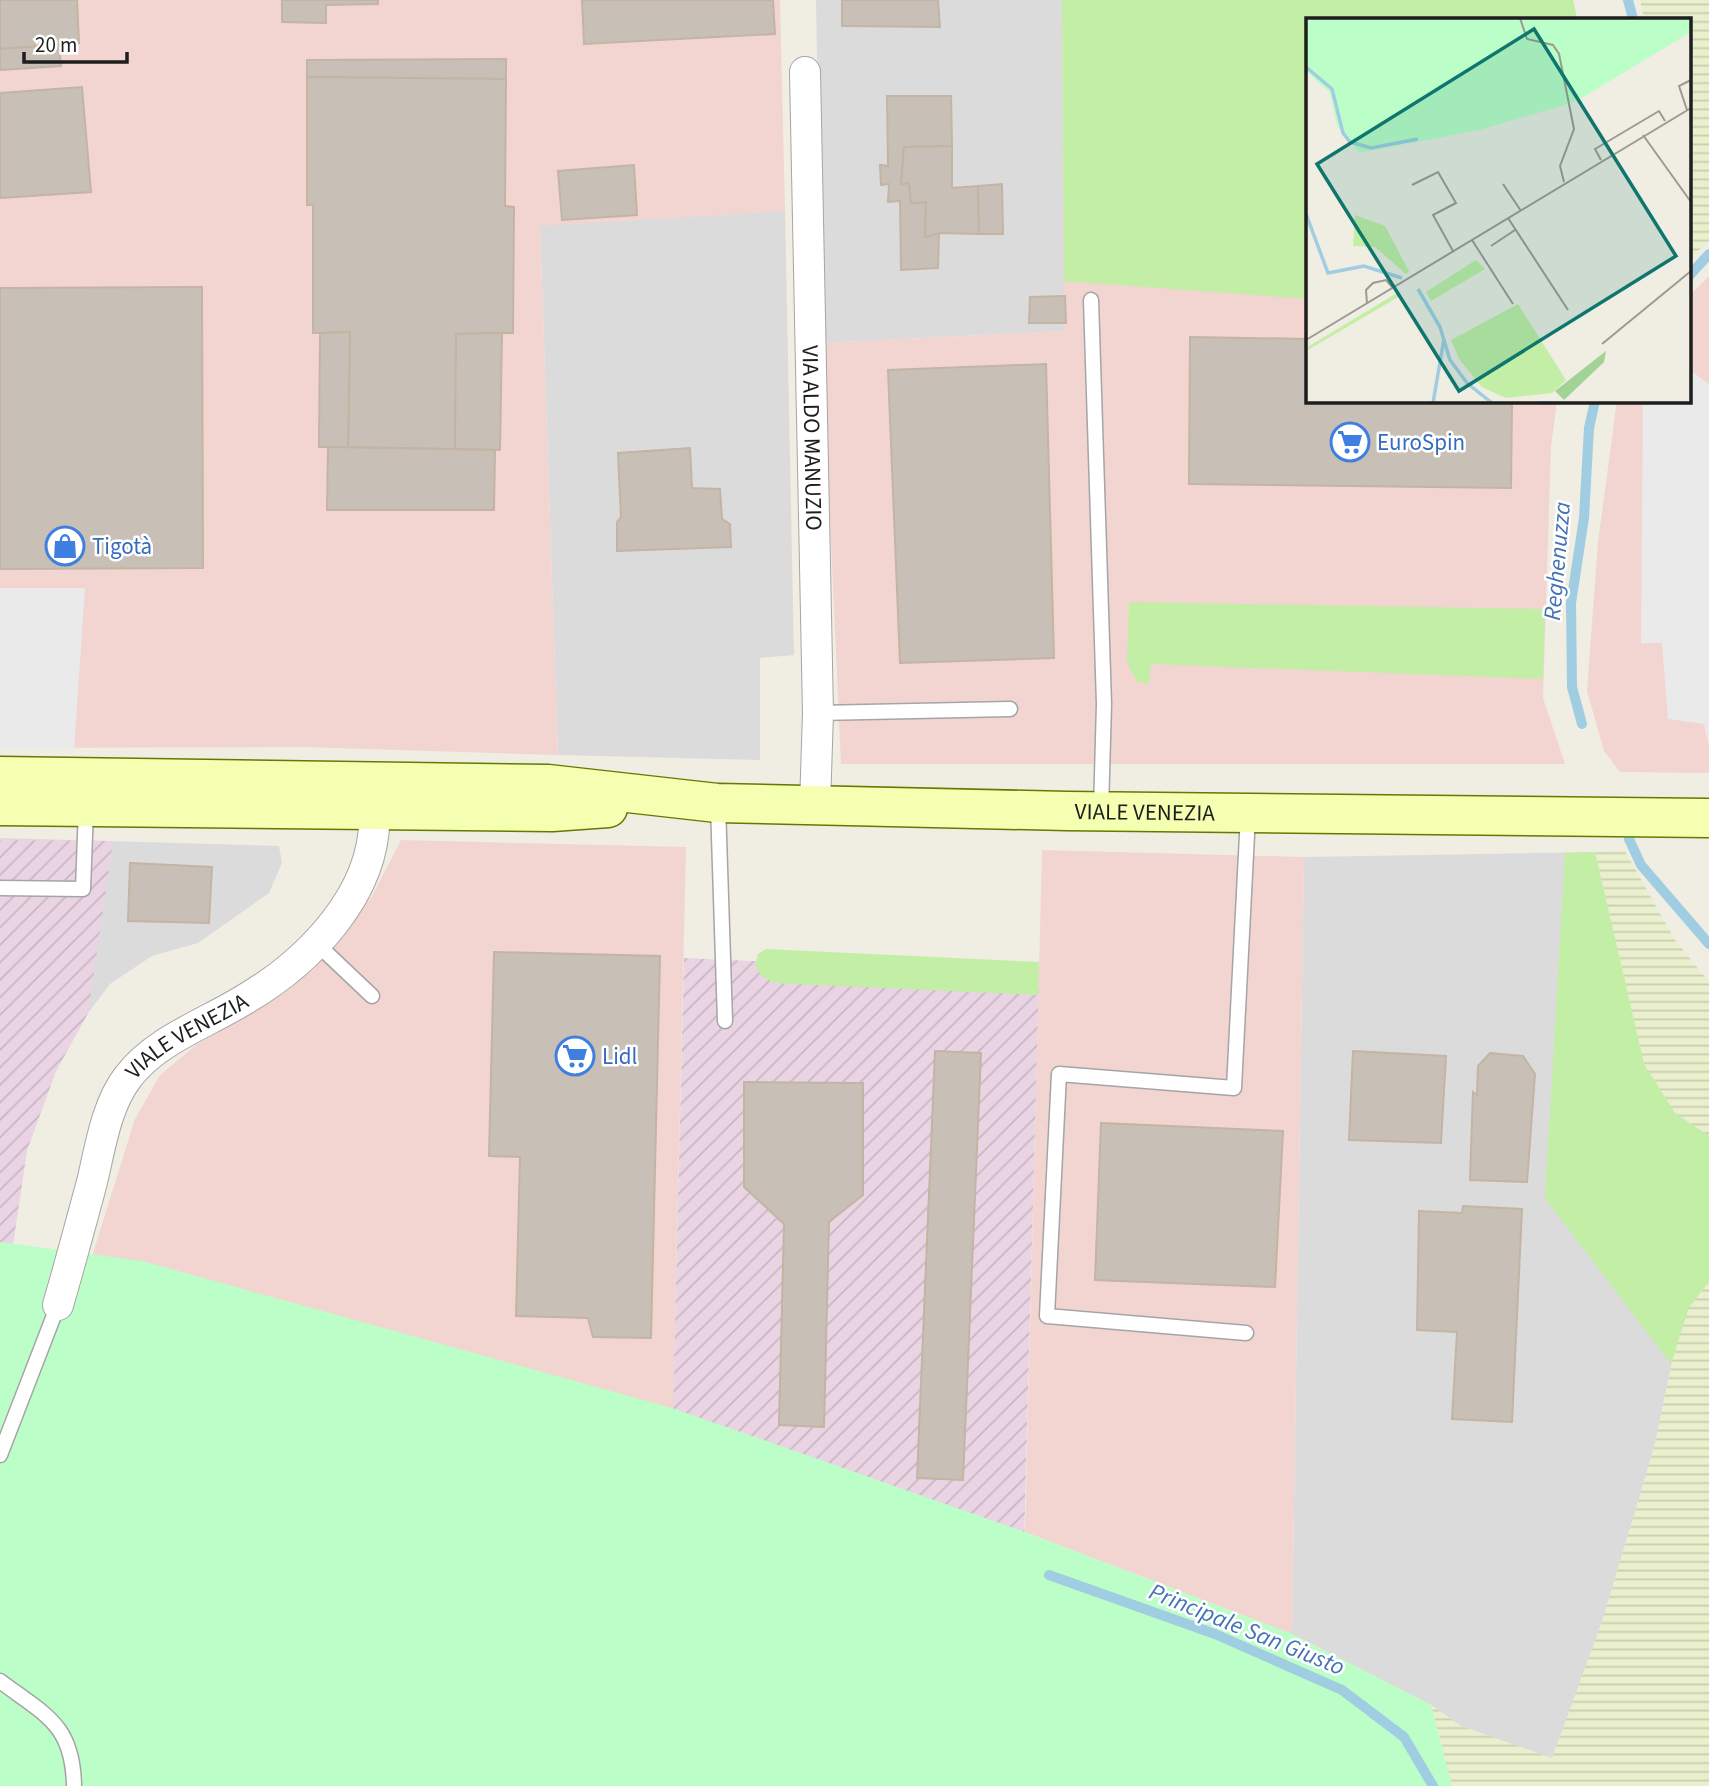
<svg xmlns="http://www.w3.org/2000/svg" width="1709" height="1786" viewBox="0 0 1709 1786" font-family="'Source Sans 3',sans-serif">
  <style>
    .residential { fill: #dcdbdb }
    .commercial { fill: #f2d5d1 }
    .industrial { fill: url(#industrial-furrows) }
    .farmland { fill: url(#farmland-rules) }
    .grass { fill: #c2eea5 }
    .park { fill: #bcfec7 }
    .parking { fill: #eaeaea }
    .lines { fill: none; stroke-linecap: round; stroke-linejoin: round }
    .stream { stroke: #a0cde1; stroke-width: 10 }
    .building { fill: #c8c0b6; stroke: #c3b4a4; stroke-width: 2 }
    .service-casing { stroke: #a5a5a5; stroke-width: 17 }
    .minor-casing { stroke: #a5a5a5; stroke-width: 32 }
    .secondary-casing { stroke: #627a00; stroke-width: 41 }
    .service { stroke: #fff; stroke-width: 14 }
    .minor { stroke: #fff; stroke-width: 30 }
    .secondary { stroke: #f4ffb2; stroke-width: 38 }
    .labels { text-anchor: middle; stroke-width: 5; stroke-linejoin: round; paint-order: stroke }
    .street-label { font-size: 23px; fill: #1e1e1e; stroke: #fff }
    .shop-label { font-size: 23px; fill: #366cbe; stroke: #fff; text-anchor: start }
    .water-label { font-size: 24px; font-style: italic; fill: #4372b5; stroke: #fff }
    .inset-river { fill: none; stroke: #a0cde1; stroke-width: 3.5 }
    .inset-road { fill: none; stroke: #9c9a94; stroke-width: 2 }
    .view { fill: #0f766e; fill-opacity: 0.15; stroke: #0f766e; stroke-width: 3.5 }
    .inset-edge { fill: none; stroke: #1e1e1e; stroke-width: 3.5 }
  </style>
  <defs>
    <pattern id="industrial-furrows" width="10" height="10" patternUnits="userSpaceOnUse" patternTransform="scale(1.75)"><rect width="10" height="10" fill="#ead4e4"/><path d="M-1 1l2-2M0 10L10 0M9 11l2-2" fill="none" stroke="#c8b6c3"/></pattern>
    <pattern id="farmland-rules" width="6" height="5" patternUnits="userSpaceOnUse" patternTransform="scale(1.75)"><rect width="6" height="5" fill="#eaf0cd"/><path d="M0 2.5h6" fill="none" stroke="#c8cdb0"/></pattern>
  </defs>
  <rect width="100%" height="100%" fill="#f0ede3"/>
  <g class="residential">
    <polygon points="816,0 1062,0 1065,331 822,343"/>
    <polygon points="785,211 794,655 760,658 760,760 558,755 540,225"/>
    <polygon points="0,838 279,846 282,863 269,893 198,943 152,956 110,984 88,1013 56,1071 27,1150 13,1244 0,1242"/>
    <polygon points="1595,852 1644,1064 1675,1113 1709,1136 1709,1282 1702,1289 1675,1348 1654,1448 1602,1622 1552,1759 1461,1726 1431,1705 1292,1634 1304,857"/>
  </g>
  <g class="commercial">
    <polygon points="0,0 780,0 785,211 540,226 558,755 302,747 0,748"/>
    <polygon points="1062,0 1573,0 1577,19 1308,19 1308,401 1557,401 1551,447 1543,698 1565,764 841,764 822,343 1064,331"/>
    <polygon points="1709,276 1709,773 1620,772 1604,751 1587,691 1598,542 1617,401 1690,401 1690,295"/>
    <polygon points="401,840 686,847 672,1446 88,1283 93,1253 135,1119 160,1075 196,1045 283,994 316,967 372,896"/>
    <polygon points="1042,850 1304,857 1292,1634 1025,1532"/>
  </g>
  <g class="industrial">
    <polygon points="0,840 113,841 88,1013 56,1071 27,1150 13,1244 0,1242"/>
    <polygon points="684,958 1039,974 1023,1582 672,1446"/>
  </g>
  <g class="farmland">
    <polygon points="1640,0 1709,0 1709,241 1690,258 1690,19 1644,19"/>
    <polygon points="1625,851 1675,940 1709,982 1709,1136 1675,1113 1644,1064 1595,852"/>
    <polygon points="1709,1282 1709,1786 1452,1786 1431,1705 1461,1726 1552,1758 1602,1622 1654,1448 1675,1348 1689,1307"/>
  </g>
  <g class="grass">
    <polygon points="1062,0 1573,0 1577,19 1308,19 1308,299 1064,281"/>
    <polygon points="1129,602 1545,609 1543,679 1151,664 1149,684 1137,682 1127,662"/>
    <polygon points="1595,852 1644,1064 1675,1113 1709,1136 1709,1282 1689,1307 1671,1364 1545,1198 1565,853"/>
    <polygon points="766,949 1039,962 1038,995 774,983 761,976 755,965 758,954"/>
  </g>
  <polygon class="park" points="0,1242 142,1261 672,1408 1025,1532 1292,1634 1431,1705 1452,1786 0,1786"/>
  <g class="parking">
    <polygon points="1690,370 1709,384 1709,747 1704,724 1668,719 1662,643 1641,643 1643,401 1690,401"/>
    <polygon points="0,588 85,588 74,749 0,748"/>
  </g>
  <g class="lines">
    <g class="stream">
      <polyline points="1628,0 1633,19"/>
      <polyline points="1690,275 1709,254"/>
      <polyline points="1582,724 1572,687 1571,603 1584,518 1589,428 1595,401"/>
      <polyline points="1629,839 1641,865 1709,944"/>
      <polyline points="1049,1575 1215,1634 1342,1690 1404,1737 1433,1786"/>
    </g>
  </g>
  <g class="building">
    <polygon points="0,0 77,0 79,43 0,49"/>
    <polygon points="282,0 378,0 378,4 326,5 326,23 282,22"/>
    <polygon points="582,0 773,0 775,34 584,44"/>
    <polygon points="842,0 938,0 940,27 842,26"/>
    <polygon points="59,45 61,66 0,70 0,49"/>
    <polygon points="506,59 506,79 307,77 307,60"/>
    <polygon points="307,77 506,79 505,206 514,207 513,333 456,334 455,449 348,447 350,332 313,333 313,205 307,205"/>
    <polygon points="82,87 91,192 0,198 0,93"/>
    <polygon points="887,96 951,96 952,146 904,147 901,184 909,183 911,203 926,202 925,237 939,233 938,268 901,270 900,201 888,202 889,184 881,185 880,165 888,166"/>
    <polygon points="952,146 952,188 978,186 979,234 939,233 925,237 926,202 911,203 909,183 901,184 904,147"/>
    <polygon points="634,165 637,215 562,220 558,171"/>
    <polygon points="1002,184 1003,234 979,234 978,186"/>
    <polygon points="202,287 203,568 0,569 0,288"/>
    <polygon points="1065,296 1066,323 1029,323 1030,297"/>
    <polygon points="350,332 348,447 319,447 320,333"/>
    <polygon points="502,333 500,450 455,449 456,334"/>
    <polygon points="1190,337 1308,339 1308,401 1512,401 1511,488 1189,484"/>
    <polygon points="1046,364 1054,658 900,663 888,370"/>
    <polygon points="328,447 495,450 494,510 327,510"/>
    <polygon points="690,448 692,488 720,489 722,519 730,524 731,547 617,551 617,522 621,517 618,453"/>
    <polygon points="130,863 212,867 209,923 128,921"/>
    <polygon points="494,952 660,956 651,1338 593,1337 588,1318 516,1316 520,1157 489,1156"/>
    <polygon points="935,1051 981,1053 963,1480 917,1478"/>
    <polygon points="1353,1051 1446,1056 1441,1143 1349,1140"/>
    <polygon points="1490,1053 1523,1056 1535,1074 1527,1182 1470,1180 1473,1092 1477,1095 1478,1066"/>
    <polygon points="744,1082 863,1083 863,1195 829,1222 824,1427 779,1425 784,1224 744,1187"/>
    <polygon points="1101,1123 1283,1131 1275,1287 1095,1280"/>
    <polygon points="1463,1206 1522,1209 1512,1422 1452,1419 1457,1332 1417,1330 1419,1211 1462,1213"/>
  </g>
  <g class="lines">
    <defs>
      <g id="service">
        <polyline points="1091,300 1104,704 1101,810"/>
        <polyline points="818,713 1010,709"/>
        <polyline points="718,805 725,1021"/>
        <polyline points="0,888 83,889 86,809"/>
        <polyline points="315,942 372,996"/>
        <polyline points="1246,1333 1047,1316 1059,1074 1234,1088 1248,815"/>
        <polyline points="0,1455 58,1305"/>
        <path d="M 0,1681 C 45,1715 73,1724 74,1786"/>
      </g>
      <g id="minor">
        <path id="s1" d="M 805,72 L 818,713 L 815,805"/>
        <path id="s2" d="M 58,1305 C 70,1264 81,1223 92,1182 C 100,1149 106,1105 128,1077 C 155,1041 204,1024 242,1001 C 308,963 379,892 374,810"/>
      </g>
      <g id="secondary">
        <path id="s3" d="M 0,776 L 548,784 L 717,803 L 1067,811 L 1709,818"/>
        <polyline points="0,806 552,812 608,808"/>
      </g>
    </defs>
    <use href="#service" class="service-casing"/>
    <use href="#minor" class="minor-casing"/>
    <use href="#secondary" class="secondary-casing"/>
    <use href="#service" class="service"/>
    <use href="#minor" class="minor"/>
    <use href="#secondary" class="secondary"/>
  </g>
  <defs>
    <symbol id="supermarket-ring" viewBox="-11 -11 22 22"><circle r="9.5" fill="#fff" stroke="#3f7fe0" stroke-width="1.5"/><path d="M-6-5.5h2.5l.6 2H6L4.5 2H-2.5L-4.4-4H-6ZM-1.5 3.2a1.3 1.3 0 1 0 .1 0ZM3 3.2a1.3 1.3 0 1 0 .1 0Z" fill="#3f7fe0"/></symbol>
    <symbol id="shop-ring" viewBox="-11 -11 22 22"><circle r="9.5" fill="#fff" stroke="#3f7fe0" stroke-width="1.5"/><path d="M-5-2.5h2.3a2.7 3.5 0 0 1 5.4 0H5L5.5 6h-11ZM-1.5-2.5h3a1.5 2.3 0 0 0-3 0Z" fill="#3f7fe0"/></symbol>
  </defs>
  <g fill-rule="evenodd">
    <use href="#supermarket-ring" x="1328" y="420" width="44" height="44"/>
    <use href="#shop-ring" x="43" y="524" width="44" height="44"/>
    <use href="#supermarket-ring" x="553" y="1034" width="44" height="44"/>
  </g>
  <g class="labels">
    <g class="street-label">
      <text dy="8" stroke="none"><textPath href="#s1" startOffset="366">VIA ALDO MANUZIO</textPath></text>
      <text dy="8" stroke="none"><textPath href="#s3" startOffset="1146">VIALE VENEZIA</textPath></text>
      <text dy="8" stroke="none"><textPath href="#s2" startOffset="312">VIALE VENEZIA</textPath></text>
    </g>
    <g class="shop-label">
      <text x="1377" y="450">EuroSpin</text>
      <text x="92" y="554">Tigotà</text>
      <text x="602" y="1064">Lidl</text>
    </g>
    <g class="water-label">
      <text transform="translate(1557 561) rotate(-85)" y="8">Reghenuzza</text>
      <text transform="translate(1247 1629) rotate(22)" y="8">Principale San Giusto</text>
    </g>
  </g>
  <g transform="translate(1306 18)">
    <rect width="385" height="385" fill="#f0ede3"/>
    <path d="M 49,197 L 79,208 L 103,253 L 100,256 L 69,229 L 47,228 ZM 170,242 L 179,251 L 125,283 L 120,274 ZM 91,275 L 94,278 L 0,333 L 0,330 ZM 212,286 L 260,362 L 246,375 L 200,380 L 176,369 L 153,341 L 145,322 Z" fill="#c2eea5"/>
    <path d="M 300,333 L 298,344 L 258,382 L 249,373 Z" fill="#a1d394"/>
    <path d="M 0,0 L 385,0 L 385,14 L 274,81 L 252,89 L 173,112 L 53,135 L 31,108 L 24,75 L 0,53 Z" fill="#bcfec7"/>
    <path class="inset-river" d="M 0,49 L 26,71 L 37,115 L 44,124 L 65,130 L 112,121M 0,196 L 22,255 L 58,248 L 96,260M 112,271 L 134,309 L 144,342 L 161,365 L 186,385M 127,385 L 138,321M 232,385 L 254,385"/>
    <path class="inset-road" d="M 214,0 L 221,21 L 247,27 L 253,36 L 268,111 L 254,148 L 258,164M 381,92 L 373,68 L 385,62M 337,117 L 385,184M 295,142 L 289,131 L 353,93 L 359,103M 197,166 L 215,193M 106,167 L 132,154 L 150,185 L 127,197 L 147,233M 202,200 L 262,292M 166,222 L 207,286M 185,228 L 209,212M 61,286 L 60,272 L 67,265 L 80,262 L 87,270M 0,322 L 385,90M 296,326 L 385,253"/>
    <path class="view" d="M 228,11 L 370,238 L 153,373 L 11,146 Z"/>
    <rect width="385" height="385" class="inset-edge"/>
  </g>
  <path d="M24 52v10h103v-10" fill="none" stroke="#1e1e1e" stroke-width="3.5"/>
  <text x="35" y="52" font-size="21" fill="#1e1e1e" stroke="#ffffff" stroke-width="5" paint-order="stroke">20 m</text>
</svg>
